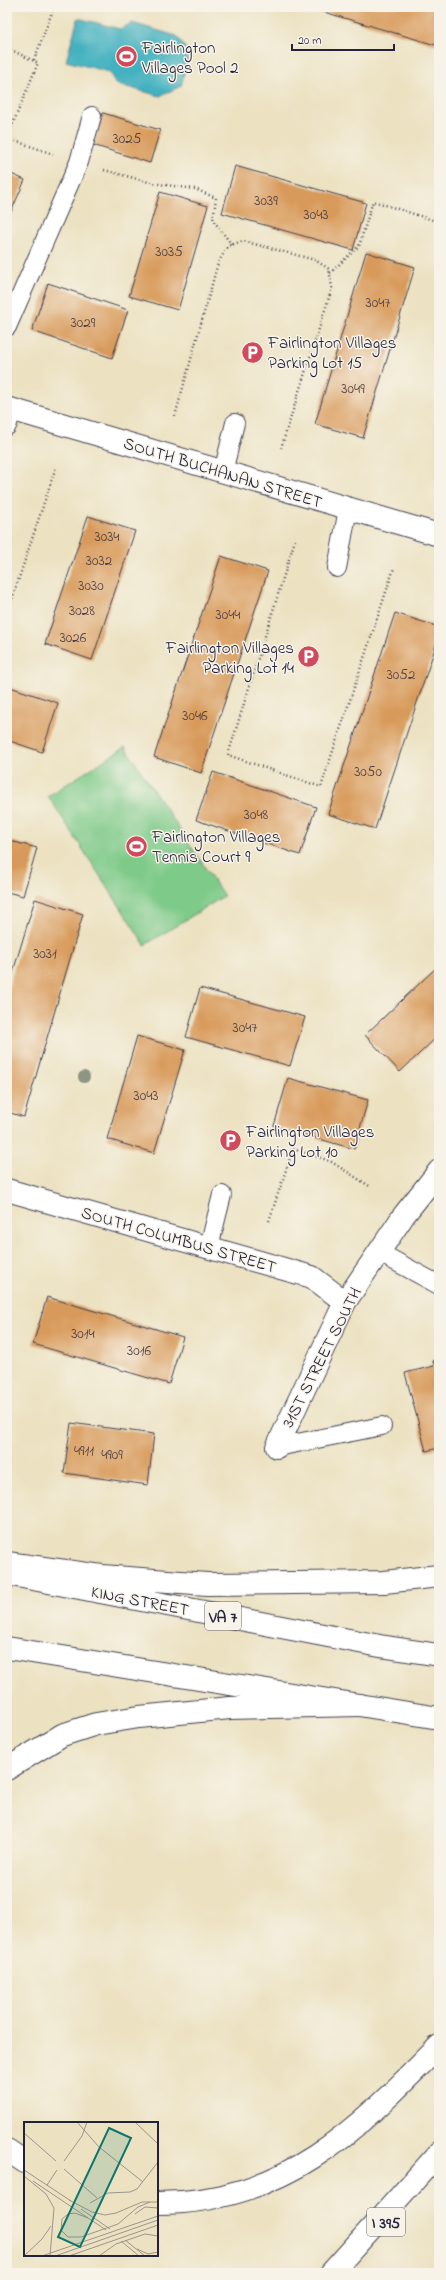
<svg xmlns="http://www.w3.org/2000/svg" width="446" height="2280" viewBox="0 0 446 2280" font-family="'Indie Flower',sans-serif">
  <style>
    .green { fill: #7eca89; stroke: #507662 }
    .water { fill: #43b1c0; stroke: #326a7e }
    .building { fill: #d89a5a }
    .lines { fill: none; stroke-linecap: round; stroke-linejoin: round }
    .service-casing { stroke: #403f4f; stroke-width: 20 }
    .minor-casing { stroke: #403f4f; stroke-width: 24 }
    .primary-casing { stroke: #403f4f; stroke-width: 24 }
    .motorway-casing { stroke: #403f4f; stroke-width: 24 }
    .path { stroke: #403f4f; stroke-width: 2.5; stroke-dasharray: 1 3; stroke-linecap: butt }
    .service { stroke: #fff; stroke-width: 18 }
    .minor { stroke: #fff; stroke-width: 22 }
    .primary { stroke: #fff; stroke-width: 22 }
    .motorway { stroke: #fff; stroke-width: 22 }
    .tree { fill: #8c9484 }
    .labels { text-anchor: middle; stroke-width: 3; stroke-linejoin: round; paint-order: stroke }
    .number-label { font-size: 15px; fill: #504043 }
    .shield { fill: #f7f3e8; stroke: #62616f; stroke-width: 1 }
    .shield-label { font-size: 16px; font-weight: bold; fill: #22223b }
    .poi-label { font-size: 17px; fill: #22223b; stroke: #f7f3e8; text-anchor: start }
    .street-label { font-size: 17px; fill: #22223b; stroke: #f7f3e8 }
    .inset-road { fill: none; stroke: #9b958c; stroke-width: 1 }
    .view { fill: #0f766e; fill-opacity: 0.15; stroke: #0f766e; stroke-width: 2 }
    .inset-edge { fill: none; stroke: #22223b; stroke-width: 2 }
  </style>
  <rect width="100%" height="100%" fill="#f7f3e8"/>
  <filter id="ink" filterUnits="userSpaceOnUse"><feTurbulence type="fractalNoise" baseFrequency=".025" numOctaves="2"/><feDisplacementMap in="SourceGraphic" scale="8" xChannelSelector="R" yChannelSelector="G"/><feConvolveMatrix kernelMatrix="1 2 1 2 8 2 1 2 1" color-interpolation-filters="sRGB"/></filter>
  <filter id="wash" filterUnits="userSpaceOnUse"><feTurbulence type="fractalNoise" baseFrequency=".012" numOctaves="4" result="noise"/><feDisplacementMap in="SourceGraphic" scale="16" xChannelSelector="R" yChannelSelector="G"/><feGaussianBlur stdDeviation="0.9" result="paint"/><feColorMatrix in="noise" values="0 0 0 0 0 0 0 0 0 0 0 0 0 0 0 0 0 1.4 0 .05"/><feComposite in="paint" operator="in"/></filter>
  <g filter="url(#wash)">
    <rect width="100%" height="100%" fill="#ece2c2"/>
    <polygon class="green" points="125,747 224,896 145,945 48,796"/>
    <polygon class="water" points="78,18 120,29 132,23 177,36 189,53 181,86 160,96 116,84 109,72 66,61"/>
    <g id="blocks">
      <g class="building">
        <polygon points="307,7 439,7 439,46"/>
        <polygon points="103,113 160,130 150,163 93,145"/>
        <polygon points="235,166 366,203 353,250 222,213"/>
        <polygon points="7,172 25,180 7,221"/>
        <polygon points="160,192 208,206 178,310 129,296"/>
        <polygon points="366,252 415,267 363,438 315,424"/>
        <polygon points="48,283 128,310 112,358 32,331"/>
        <polygon points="88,516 135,531 92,660 45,644"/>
        <polygon points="221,556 268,571 201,773 154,757"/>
        <polygon points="395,613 439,627 439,636 375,829 328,814"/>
        <polygon points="7,686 58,703 42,752 7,740"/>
        <polygon points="213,772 316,807 300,855 196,820"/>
        <polygon points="7,840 37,848 23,896 7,892"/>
        <polygon points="35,899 83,914 24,1117 7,1112 7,992"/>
        <polygon points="439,965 439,1035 400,1072 365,1035"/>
        <polygon points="200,988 305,1017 290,1066 186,1037"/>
        <polygon points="137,1036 185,1050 154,1153 107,1139"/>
        <polygon points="288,1078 368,1100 354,1149 274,1126"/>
        <polygon points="47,1297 183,1337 169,1384 33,1344"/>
        <polygon points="439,1359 439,1448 426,1451 405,1373 434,1366 433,1361"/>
        <polygon points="71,1423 154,1434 148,1485 64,1473"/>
      </g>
    </g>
  </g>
  <g filter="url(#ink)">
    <use href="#blocks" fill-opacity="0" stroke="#403f4f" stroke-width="1"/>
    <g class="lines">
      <defs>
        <g id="service">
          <polyline points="7,327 79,162 92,116"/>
          <polyline points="7,426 13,409"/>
          <polyline points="223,472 235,423"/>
          <polyline points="337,568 348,509"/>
          <polyline points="209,1247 222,1195"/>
          <polyline points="378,1252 439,1285"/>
          <polyline points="277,1447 382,1426"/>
        </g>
        <g id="minor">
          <polyline points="7,408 439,535"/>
          <polyline points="7,1190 312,1277 345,1302"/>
          <polyline points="277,1447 345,1302 404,1215 439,1171"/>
        </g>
        <g id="primary">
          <polyline points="7,1574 380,1646 439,1655"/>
          <polyline points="7,1648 439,1718"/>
        </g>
        <g id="motorway">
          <polyline points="7,1563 102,1576 207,1584 384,1582 439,1576"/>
          <polyline points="7,1769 62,1735 96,1724 139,1717 230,1708 360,1705"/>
          <polyline points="7,2150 25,2162"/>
          <path d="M 157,2203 C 284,2203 356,2131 439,2046"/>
          <polyline points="331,2273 439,2153"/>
        </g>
      </defs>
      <use href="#service" class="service-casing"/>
      <use href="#minor" class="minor-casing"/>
      <use href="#primary" class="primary-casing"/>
      <use href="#motorway" class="motorway-casing"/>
      <g class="path">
        <polyline points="7,48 38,63 7,138 53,154"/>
        <polyline points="34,60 54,7"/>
        <polyline points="104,170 152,183 195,189 216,198 213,220 232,245"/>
        <polyline points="330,273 359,246 373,201 439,222"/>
        <polyline points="175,416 218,263 228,246 243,241 315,260 329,269 332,288 281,448"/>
        <polyline points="295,540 228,755 321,787 394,568"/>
        <polyline points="7,614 56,467"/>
        <polyline points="269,1221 293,1149 330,1161 371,1187"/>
      </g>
      <use href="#service" class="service"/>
      <use href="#minor" class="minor"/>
      <use href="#primary" class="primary"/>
      <use href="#motorway" class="motorway"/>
    </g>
    <circle class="tree" cx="84" cy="1077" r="6"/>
  </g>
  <defs>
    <symbol id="stadium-disc" viewBox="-11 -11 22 22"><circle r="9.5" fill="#d1495b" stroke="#f7f3e8"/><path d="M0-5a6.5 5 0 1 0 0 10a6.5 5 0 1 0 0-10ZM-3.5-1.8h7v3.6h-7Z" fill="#fff"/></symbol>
    <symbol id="parking-disc" viewBox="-11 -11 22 22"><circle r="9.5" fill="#d1495b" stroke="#f7f3e8"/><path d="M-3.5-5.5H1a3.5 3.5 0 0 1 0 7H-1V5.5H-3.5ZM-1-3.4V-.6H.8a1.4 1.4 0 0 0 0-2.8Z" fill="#fff"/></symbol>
  </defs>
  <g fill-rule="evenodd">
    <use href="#stadium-disc" x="114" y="44" width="25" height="25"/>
    <use href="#parking-disc" x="240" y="340" width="25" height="25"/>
    <use href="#parking-disc" x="296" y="644" width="25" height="25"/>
    <use href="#stadium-disc" x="124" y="834" width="25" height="25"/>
    <use href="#parking-disc" x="218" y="1128" width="25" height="25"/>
  </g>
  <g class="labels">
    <g class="number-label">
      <text x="127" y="143">3025</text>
      <text x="266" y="205">3039</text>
      <text x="316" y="219">3043</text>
      <text x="169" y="256">3035</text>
      <text x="378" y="307">3047</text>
      <text x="83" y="327">3029</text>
      <text x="353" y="393">3049</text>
      <text x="107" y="541">3034</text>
      <text x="99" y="565">3032</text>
      <text x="91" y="590">3030</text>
      <text x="82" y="615">3028</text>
      <text x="228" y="619">3044</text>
      <text x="73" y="642">3026</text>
      <text x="401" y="679">3052</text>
      <text x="195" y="720">3046</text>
      <text x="368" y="776">3050</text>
      <text x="256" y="819">3048</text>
      <text x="45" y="958">3031</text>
      <text x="245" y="1032">3047</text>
      <text x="146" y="1100">3043</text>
      <text x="83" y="1338">3014</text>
      <text x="139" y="1355">3016</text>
      <text x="84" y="1455">4911</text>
      <text x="112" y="1459">4909</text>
    </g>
    <g class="shield">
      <rect x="205" y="1602" width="36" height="28" rx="3"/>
      <rect x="367" y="2208" width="38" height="28" rx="3"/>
    </g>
    <g class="shield-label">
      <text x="223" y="1622">VA 7</text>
      <text x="386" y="2228">I 395</text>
    </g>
    <g class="poi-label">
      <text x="142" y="53">Fairlington<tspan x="142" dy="20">Villages Pool 2</tspan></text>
      <text x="268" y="348">Fairlington Villages<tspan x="268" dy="20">Parking Lot 15</tspan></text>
      <text x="294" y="653" text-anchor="end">Fairlington Villages<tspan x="294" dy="20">Parking Lot 14</tspan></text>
      <text x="152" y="842">Fairlington Villages<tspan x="152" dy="20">Tennis Court 9</tspan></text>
      <text x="246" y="1137">Fairlington Villages<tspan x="246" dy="20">Parking Lot 10</tspan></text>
    </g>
    <g class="street-label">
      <text transform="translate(223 472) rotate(17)" y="6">SOUTH BUCHANAN STREET</text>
      <text transform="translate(179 1239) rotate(16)" y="6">SOUTH COLUMBUS STREET</text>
      <text transform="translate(321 1357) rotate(-63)" y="6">31ST STREET SOUTH</text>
      <text transform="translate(140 1600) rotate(11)" y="6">KING STREET</text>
    </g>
  </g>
  <g transform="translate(24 2122)">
    <rect width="134" height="134" fill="#ece2c2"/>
    <path class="inset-road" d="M 53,0 L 75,25 L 119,60M 111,0 L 134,22M 0,11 L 32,39M 40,39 L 58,14 L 63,0M 40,47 L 73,76M 0,48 L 47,79M 0,54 L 22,72 L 30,86 L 26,134M 9,59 L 82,108M 23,63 L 33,48M 45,78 L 68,90 L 81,93 L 92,91 L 118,80 L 134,80M 66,81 L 84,71 L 106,70 L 113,67 L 134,40M 57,87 L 86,107M 111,92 L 121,85 L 134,86M 64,96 L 51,91 L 44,92 L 38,97 L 37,108 L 44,115 L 57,115 L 94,102 L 114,85 L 126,80M 101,118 L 121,134M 97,119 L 115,134M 113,127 L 124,132 L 134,130M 0,134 L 18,117 L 27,104M 18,134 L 134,94M 31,134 L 134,98M 45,134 L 134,103M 75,134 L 92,122 L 121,112 L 134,114"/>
    <path class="view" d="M 85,6 L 107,16 L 56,125 L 34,115 Z"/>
    <rect width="134" height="134" class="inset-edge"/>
  </g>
  <rect width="446" height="2280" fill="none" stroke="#f7f3e8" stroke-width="24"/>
  <path d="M292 44v6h102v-6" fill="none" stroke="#22223b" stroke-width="2"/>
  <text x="298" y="44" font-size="12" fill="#22223b" stroke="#f7f3e8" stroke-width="3" paint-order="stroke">20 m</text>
</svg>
